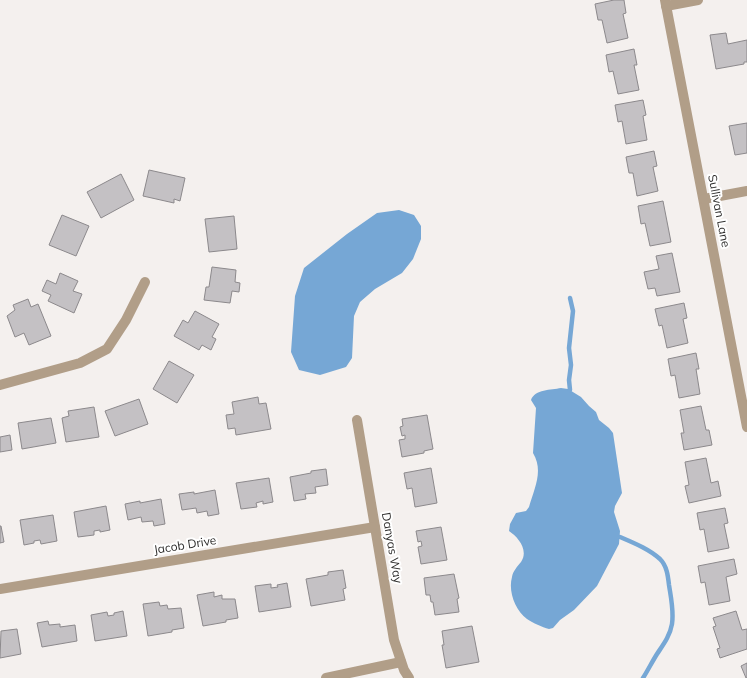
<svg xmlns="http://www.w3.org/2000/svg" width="747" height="678" viewBox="0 0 747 678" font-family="Mulish,sans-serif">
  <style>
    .water { fill: #76a7d5 }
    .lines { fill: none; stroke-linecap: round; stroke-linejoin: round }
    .stream { stroke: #76a7d5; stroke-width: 4.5 }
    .building { fill: #c4c1c4; stroke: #8c898c }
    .street { stroke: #b19e88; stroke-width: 10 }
    .labels { text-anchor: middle; stroke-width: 4; stroke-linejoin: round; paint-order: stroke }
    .street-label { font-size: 12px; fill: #2f2e2d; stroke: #fff }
  </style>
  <rect width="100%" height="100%" fill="#f4f0ee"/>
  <g class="water">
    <polygon points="399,210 414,215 421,226 421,239 413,259 402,273 375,289 360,302 354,316 352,358 346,367 320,375 299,370 291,352 295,296 304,268 347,234 377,213"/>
    <path d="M 561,388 L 568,389 L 581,397 L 589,406 L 596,412 L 599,420 L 609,428 L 613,433 L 622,493 L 615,506 L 614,512 L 620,531 L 619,544 L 597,586 L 574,610 L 560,620 L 553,628 L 549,629 C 542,627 533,623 527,619 C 515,610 508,591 512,577 C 513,571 517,567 521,562 C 529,550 518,537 509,531 L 510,524 L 516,513 L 526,511 L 529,507 C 534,489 544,471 533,453 L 536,408 L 531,400 C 535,389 551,390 561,388 Z"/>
  </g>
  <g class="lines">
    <g class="stream">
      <polyline points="570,390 569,380 571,365 569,348 573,311 570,298"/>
      <path d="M 620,537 C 634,543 649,549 660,559 C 667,566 668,576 669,585 C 671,598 674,611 672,624 C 670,636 663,645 657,654 C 652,662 648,670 643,678"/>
    </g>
  </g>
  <g class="building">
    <polygon points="614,0 624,0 626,13 623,14 628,38 607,43 602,20 598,20 595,4"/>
    <polygon points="726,33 728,44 747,40 747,62 744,62 744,64 716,69 710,35"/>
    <polygon points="634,49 637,65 634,65 639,90 618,94 613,71 609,72 606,55"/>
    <polygon points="643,100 646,115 643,116 647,140 626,144 622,121 618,122 615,105"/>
    <polygon points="747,123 747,153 735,155 729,126"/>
    <polygon points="654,151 657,166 653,167 658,191 637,196 633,173 629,173 626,157"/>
    <polygon points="149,170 185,178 180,201 174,199 174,203 143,196"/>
    <polygon points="121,174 134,200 101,218 87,192"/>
    <polygon points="663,201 671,242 650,246 645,223 641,224 638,206"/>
    <polygon points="62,215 89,226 76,256 49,245"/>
    <polygon points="234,216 237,249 209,252 205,219"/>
    <polygon points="672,253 680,292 657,296 655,288 648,289 644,272 659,269 656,256"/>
    <polygon points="212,267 236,270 235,282 240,283 239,292 232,291 230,303 204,300 206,287 209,287"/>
    <polygon points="60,273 78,281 73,291 82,294 74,313 48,301 51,295 42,291 47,280 56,284"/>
    <polygon points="28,299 31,307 38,304 51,336 29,345 24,333 15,337 7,316 15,310 13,305"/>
    <polygon points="684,303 687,318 683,319 688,343 667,348 662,325 659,326 655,309"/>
    <polygon points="195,311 219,324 212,337 216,339 211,350 202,345 199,350 174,336 183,320 188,323"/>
    <polygon points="696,353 699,369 696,369 700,394 679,398 675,375 671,376 668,359"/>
    <polygon points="169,361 194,375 177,403 153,389"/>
    <polygon points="258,397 259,404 266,403 271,429 236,435 235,428 228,429 226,415 234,414 232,402"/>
    <polygon points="139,399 148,424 115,436 105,411"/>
    <polygon points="701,406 706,430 709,430 712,445 684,450 681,433 684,433 680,410"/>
    <polygon points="94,407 99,437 66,442 62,418 69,416 68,411"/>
    <polygon points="427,415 433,449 424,451 424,453 402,457 399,440 405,439 405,435 402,436 400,427 403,426 402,419"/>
    <polygon points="51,418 56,443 22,449 18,423"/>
    <polygon points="10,435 12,450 0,452 0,437"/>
    <polygon points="706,458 711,483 718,481 721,496 689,503 685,486 689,485 685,462"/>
    <polygon points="431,468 437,503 415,507 412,488 407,489 404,473"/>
    <polygon points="326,469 328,485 315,487 316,493 305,494 306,499 294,501 290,477 311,473 311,471"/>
    <polygon points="269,478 273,502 263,504 263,501 256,503 257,507 241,509 236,483"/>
    <polygon points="215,490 219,514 208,516 207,511 197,513 196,508 182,510 179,494 194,492 194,494"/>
    <polygon points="161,499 165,524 154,526 153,521 142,522 141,517 128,520 125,504 140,501 140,503"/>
    <polygon points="106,506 110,530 100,532 100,530 94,531 94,535 78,537 74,512"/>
    <polygon points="725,508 728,523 724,524 729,548 708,552 704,529 700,530 697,513"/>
    <polygon points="53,515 57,541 41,544 40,540 34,541 34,543 24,545 20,520"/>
    <polygon points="0,526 1,526 4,542 0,543"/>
    <polygon points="441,527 447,560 421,564 418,547 422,546 421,541 418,542 416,531"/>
    <polygon points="734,559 737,574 726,577 730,601 709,605 705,582 701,583 698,566"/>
    <polygon points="343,570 346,588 343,589 345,600 311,606 306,579 328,575 328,572"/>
    <polygon points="454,574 459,598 457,599 459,612 435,615 433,602 431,602 430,595 426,595 424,578"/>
    <polygon points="287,583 291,607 259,612 255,586 271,584 271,588 278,587 277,585"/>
    <polygon points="214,592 214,597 222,595 222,599 235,599 238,618 226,620 226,622 203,626 197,595"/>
    <polygon points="159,602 160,606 167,605 168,609 181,608 184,628 172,630 172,632 148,636 143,604"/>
    <polygon points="123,611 127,636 95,641 91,615 107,612 108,616 114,615 114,613"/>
    <polygon points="736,611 742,630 747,629 747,649 720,658 717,649 720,648 713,627 716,626 713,618"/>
    <polygon points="48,621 49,625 60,624 60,627 75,625 77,641 42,647 37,623"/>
    <polygon points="472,626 479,662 446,668 442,645 444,645 442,631"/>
    <polygon points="17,629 21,654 0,658 1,631"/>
    <polygon points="747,663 747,678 746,678 741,666"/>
  </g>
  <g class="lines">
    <g class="street">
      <polyline points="665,0 747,427"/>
      <polyline points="666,6 698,0"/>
      <polyline points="704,199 747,191"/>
      <polyline points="0,385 80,363 107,349 126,320 145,282"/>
      <polyline points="357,420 394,640 404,670 409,678"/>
      <polyline points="0,589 375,527"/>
      <polyline points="326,678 401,662"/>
    </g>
  </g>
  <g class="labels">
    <g class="street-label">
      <text transform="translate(719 211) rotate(79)" y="4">Sullivan Lane</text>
      <text transform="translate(185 545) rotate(-9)" y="4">Jacob Drive</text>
      <text transform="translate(392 548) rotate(80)" y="4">Danyas Way</text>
    </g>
  </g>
</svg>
